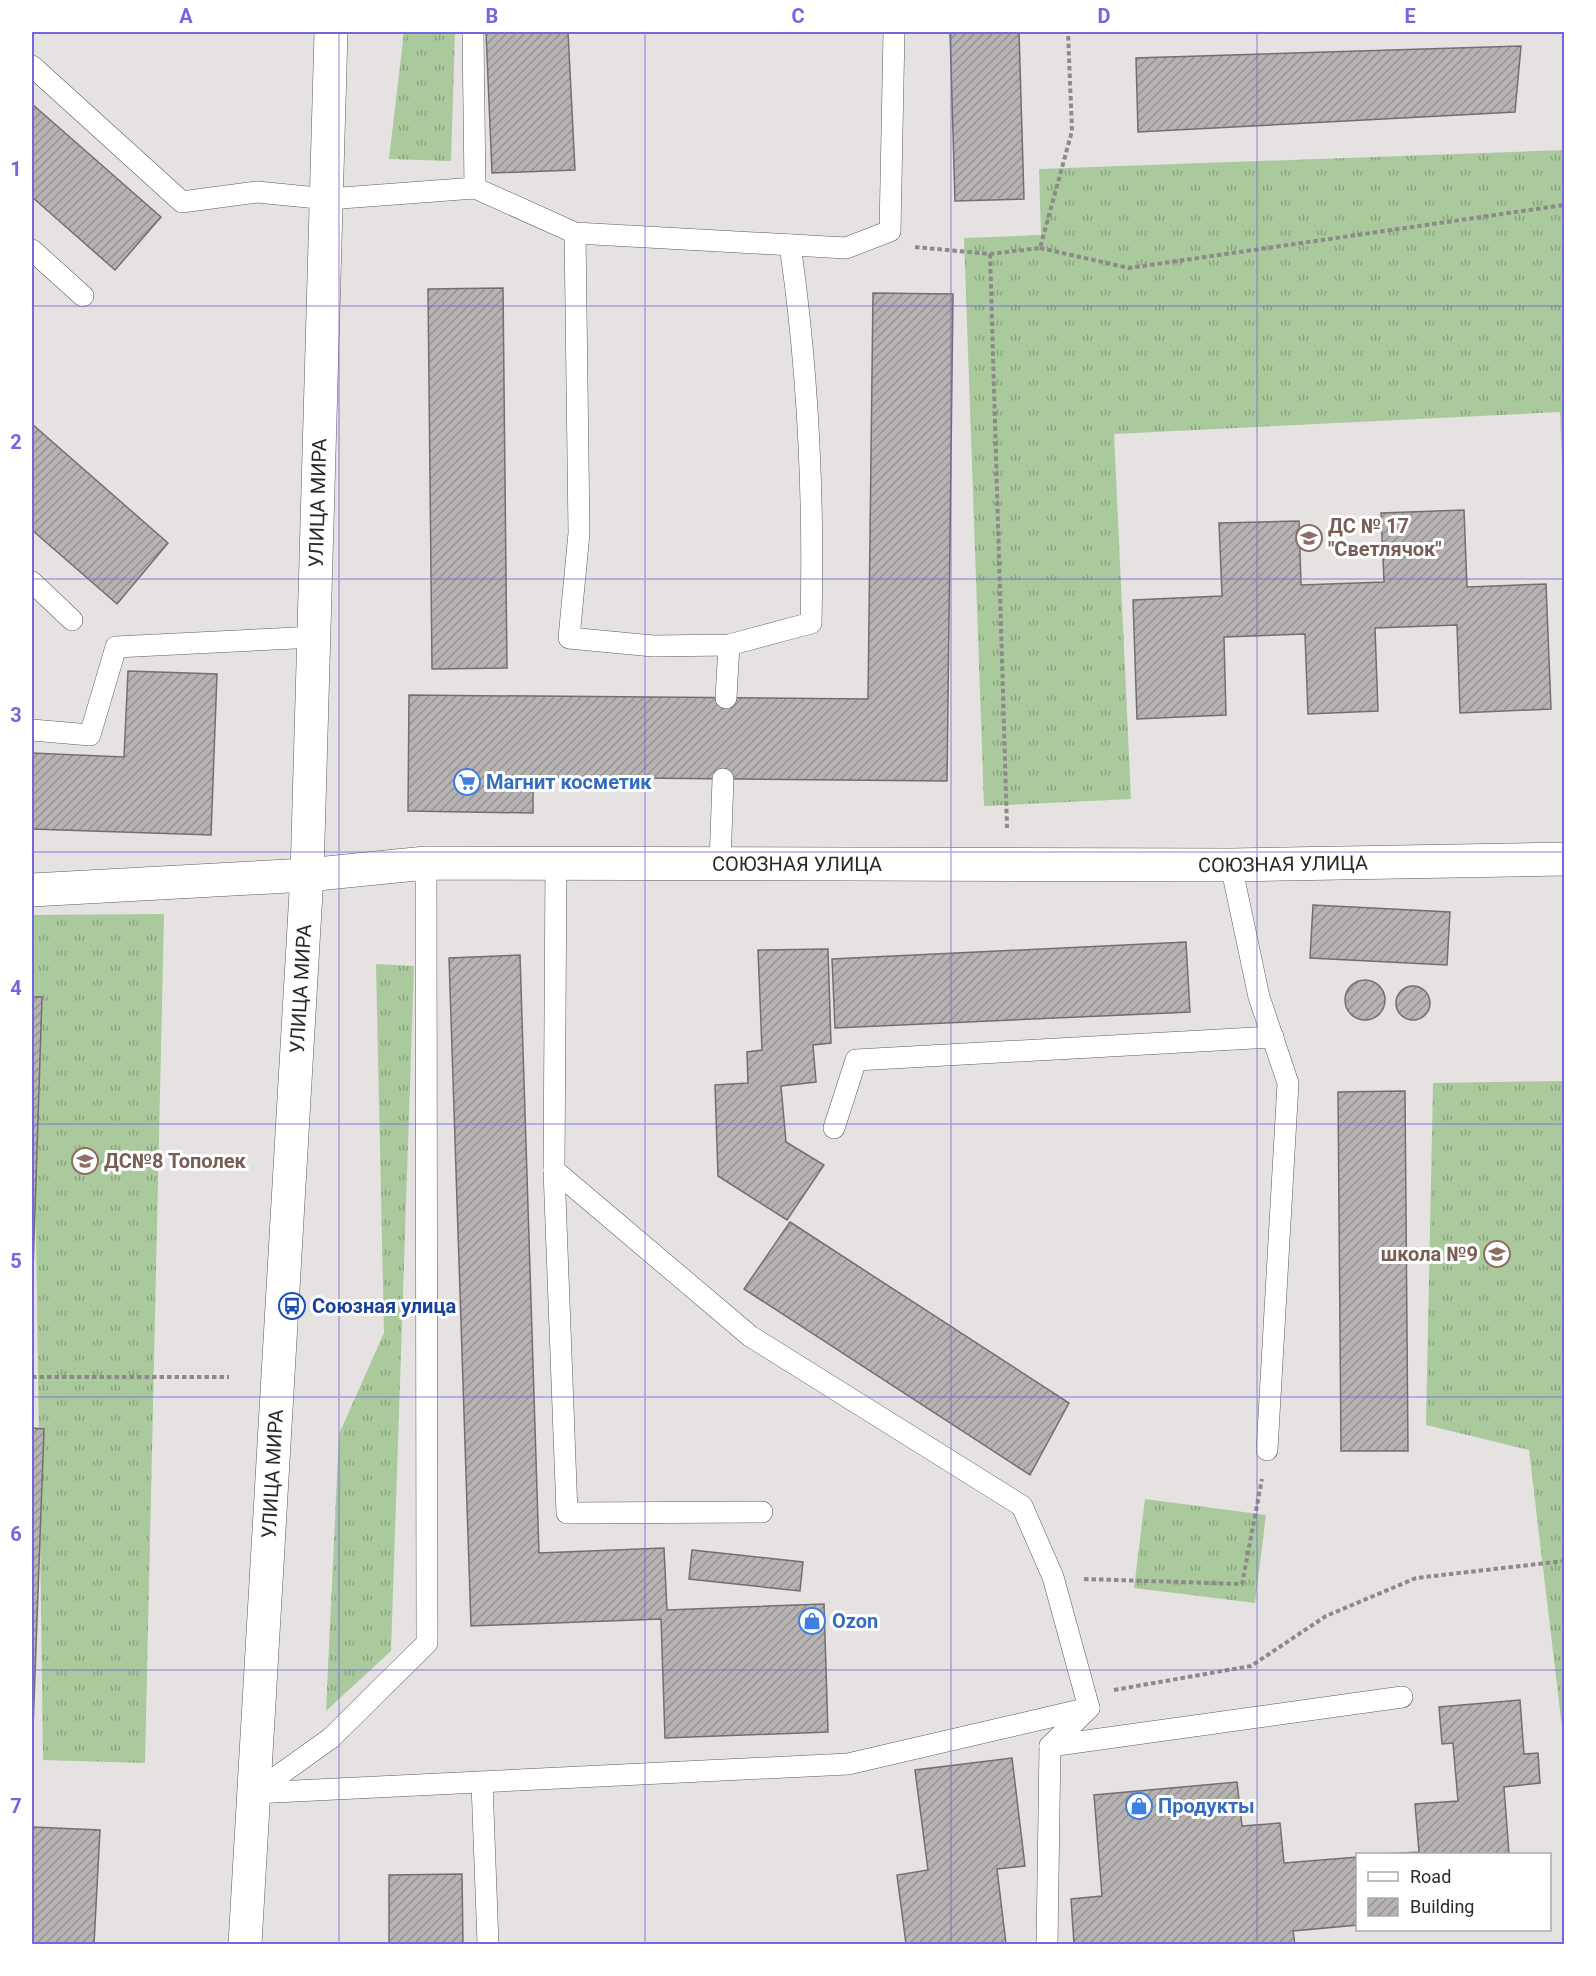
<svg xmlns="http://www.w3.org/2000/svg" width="1596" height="1976" viewBox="0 0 1596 1976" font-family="Roboto,sans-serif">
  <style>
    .grass { fill: url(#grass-tufts) }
    .building { fill: url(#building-hatch); stroke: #726f6f; stroke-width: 1.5 }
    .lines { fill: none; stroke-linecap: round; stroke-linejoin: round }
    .lane-casing { stroke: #5e5b5a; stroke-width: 22 }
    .secondary-casing { stroke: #5e5b5a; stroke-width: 34 }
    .path { stroke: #8d8b8a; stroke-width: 4; stroke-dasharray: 4.5 3; stroke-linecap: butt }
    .lane { stroke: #fff; stroke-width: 21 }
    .secondary { stroke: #fff; stroke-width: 33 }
    .grid { fill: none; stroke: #7465e0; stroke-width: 1.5; stroke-opacity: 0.55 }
    .labels { text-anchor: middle; stroke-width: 6; stroke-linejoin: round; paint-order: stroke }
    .street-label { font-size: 20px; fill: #2b2a29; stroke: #fff }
    .education-label { font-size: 20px; font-weight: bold; fill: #785e54; stroke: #fff; text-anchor: start }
    .shop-label { font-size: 20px; font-weight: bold; fill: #366cbe; stroke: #fff; text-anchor: start }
    .transit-label { font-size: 20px; font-weight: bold; fill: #164399; stroke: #fff; text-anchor: start }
    .neatline { fill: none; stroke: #7465e0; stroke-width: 2 }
    .grid-label { font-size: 20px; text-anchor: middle; font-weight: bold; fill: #7465e0 }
  </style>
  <defs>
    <pattern id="grass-tufts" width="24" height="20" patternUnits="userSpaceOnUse" patternTransform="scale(1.5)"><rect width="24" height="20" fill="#aaca9d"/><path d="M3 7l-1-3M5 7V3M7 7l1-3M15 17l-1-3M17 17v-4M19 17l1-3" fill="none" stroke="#8ba480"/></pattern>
    <pattern id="building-hatch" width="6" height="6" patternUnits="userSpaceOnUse" patternTransform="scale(1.5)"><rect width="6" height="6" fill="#b6b3b2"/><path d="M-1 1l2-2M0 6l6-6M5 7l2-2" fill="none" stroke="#949291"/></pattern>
  </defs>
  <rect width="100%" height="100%" fill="#e5e2e1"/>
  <g class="grass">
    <polygon points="404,32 455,32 451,161 389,159"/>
    <polygon points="1564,150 1564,509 1560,412 1114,434 1131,799 984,806 964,238 1041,235 1039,169"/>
    <polygon points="164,914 145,1763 43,1760 32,915"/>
    <polygon points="376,964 414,966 391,1651 326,1711 339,1434 384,1333"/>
    <polygon points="1564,1081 1564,1744 1529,1450 1426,1425 1433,1083"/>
    <polygon points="1145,1499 1266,1515 1255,1603 1134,1588"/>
  </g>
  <g class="building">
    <polygon points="486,32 568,32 575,170 492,173"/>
    <polygon points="950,32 1019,32 1024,199 955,201"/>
    <polygon points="1521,46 1515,112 1138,132 1136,58"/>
    <polygon points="32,104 161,217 115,270 32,197"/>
    <polygon points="503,288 507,668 432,669 428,289"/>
    <polygon points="873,293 953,294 947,781 533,777 533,813 408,811 409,695 868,699"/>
    <polygon points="32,424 168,543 117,604 32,530"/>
    <polygon points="1464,510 1467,587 1546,584 1551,709 1460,713 1457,625 1375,628 1378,711 1308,714 1305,634 1224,637 1226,715 1137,719 1133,600 1222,596 1219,523 1299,521 1301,585 1384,582 1381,513"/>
    <polygon points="128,671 217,674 211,835 32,829 32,753 124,757"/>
    <polygon points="1313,905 1450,912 1447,965 1310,958"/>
    <polygon points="1186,942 1190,1012 835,1028 832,959"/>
    <polygon points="828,949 831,1043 813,1045 816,1082 781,1086 786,1142 824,1165 787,1220 718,1176 715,1085 748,1083 747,1052 762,1050 758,950"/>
    <polygon points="520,955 539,1553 664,1548 667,1610 824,1604 828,1732 665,1738 661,1619 471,1626 449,958"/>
    <circle cx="1365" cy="1000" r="20"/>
    <circle cx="1413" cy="1003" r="17"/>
    <polygon points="32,997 42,997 32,1303"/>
    <polygon points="1405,1091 1408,1451 1341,1451 1338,1092"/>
    <polygon points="790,1222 1069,1403 1030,1475 744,1289"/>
    <polygon points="32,1428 44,1429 32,1756"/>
    <polygon points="692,1550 803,1562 800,1591 689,1579"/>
    <polygon points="1520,1700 1524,1754 1538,1753 1540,1783 1504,1787 1509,1854 1385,1854 1419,1852 1415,1804 1458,1801 1453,1743 1442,1744 1439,1707"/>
    <polygon points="1012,1758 1025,1866 997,1869 1006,1944 906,1944 897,1875 928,1870 915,1770"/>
    <polygon points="1237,1782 1242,1826 1280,1823 1284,1863 1358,1857 1358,1925 1293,1931 1295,1944 1074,1944 1071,1899 1102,1896 1094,1795"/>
    <polygon points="32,1827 100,1830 94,1944 32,1944"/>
    <polygon points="462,1874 463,1944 389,1944 389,1875"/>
  </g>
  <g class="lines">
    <defs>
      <g id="lane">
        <polyline points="32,66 182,202 257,192 328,199 475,188 473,32"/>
        <polyline points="475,188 575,233 846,248 890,231 894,32"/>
        <path d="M 575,233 L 579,533 L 569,638 L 653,646 L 729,645 L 811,623 C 814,497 808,369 790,245"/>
        <polyline points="32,250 83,296"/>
        <polyline points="32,582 72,620"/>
        <polyline points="726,698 729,645"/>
        <polyline points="32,730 90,735 116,647 316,637"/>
        <polyline points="556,863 554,1170 567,1513 762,1512"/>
        <polyline points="720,864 723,779"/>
        <polyline points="1231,865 1259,997 1288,1083 1267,1450"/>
        <polyline points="834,1128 856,1060 1273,1037"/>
        <polyline points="554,1170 750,1336 1022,1506 1053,1577 1089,1708 1050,1746 1047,1944"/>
        <polyline points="1050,1746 1402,1697"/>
        <polyline points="482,1783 488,1944"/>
        <polyline points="254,1793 331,1738 427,1643 426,863"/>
        <polyline points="254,1793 848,1764 1089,1708"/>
      </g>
      <g id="secondary">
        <path id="s1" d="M 32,890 L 307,875 L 426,863 L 1231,865 L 1564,859"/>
        <path id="s2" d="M 245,1944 L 307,875 L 331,32"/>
      </g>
    </defs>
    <use href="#lane" class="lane-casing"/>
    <use href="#secondary" class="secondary-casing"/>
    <g class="path">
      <polyline points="915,247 990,254 1040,248 1072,131 1068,32"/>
      <polyline points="1040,248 1129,268 1564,205"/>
      <polyline points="990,254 1007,828"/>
      <polyline points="32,1377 229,1377"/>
      <polyline points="1084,1579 1242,1584 1262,1479"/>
      <polyline points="1114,1690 1251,1666 1326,1616 1416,1578 1564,1561"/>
    </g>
    <use href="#lane" class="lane"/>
    <use href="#secondary" class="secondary"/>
  </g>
  <path class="grid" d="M 339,32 L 339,1944M 645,32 L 645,1944M 951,32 L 951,1944M 1257,32 L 1257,1944M 32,306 L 1564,306M 32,579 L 1564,579M 32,852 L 1564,852M 32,1124 L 1564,1124M 32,1397 L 1564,1397M 32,1670 L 1564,1670"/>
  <defs>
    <symbol id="school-ring" viewBox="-11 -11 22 22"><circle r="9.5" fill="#fff" stroke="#8d6e63" stroke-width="1.5"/><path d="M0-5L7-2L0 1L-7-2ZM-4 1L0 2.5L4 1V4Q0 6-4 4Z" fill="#8d6e63"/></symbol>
    <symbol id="supermarket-ring" viewBox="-11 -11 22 22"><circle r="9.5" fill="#fff" stroke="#3f7fe0" stroke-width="1.5"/><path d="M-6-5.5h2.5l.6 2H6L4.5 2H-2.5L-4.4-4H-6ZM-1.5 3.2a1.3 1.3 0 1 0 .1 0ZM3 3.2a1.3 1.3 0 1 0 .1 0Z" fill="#3f7fe0"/></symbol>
    <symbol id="bus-ring" viewBox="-11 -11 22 22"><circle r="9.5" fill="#fff" stroke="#1a4fb4" stroke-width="1.5"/><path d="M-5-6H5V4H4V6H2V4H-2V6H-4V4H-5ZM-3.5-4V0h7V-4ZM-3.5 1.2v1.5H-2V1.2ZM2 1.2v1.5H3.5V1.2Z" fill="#1a4fb4"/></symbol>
    <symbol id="shop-ring" viewBox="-11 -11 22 22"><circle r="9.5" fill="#fff" stroke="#3f7fe0" stroke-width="1.5"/><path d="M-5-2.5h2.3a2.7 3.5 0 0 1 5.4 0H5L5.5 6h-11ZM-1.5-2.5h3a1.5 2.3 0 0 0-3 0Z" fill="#3f7fe0"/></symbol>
  </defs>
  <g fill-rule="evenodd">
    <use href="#school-ring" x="1294" y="523" width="30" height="30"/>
    <use href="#supermarket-ring" x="452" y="767" width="30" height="30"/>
    <use href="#school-ring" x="70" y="1146" width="30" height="30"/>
    <use href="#school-ring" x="1482" y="1239" width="30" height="30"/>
    <use href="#bus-ring" x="277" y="1291" width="30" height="30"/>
    <use href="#shop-ring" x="797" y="1606" width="30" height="30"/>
    <use href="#shop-ring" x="1124" y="1791" width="30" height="30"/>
  </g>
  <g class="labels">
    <g class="street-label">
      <text dy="7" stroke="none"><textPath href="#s2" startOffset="1443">УЛИЦА МИРА</textPath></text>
      <text dy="7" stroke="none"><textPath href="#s1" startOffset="766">СОЮЗНАЯ УЛИЦА</textPath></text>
      <text dy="7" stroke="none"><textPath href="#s1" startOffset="1252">СОЮЗНАЯ УЛИЦА</textPath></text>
      <text dy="7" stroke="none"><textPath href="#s2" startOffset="957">УЛИЦА МИРА</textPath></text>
      <text dy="7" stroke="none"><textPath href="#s2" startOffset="471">УЛИЦА МИРА</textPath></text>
    </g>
    <g class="education-label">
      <text x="1328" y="533">ДС № 17<tspan x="1328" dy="23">"Светлячок"</tspan></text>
      <text x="104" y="1168">ДС№8 Тополек</text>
      <text x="1478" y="1261" text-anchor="end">школа №9</text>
    </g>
    <g class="shop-label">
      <text x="486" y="789">Магнит косметик</text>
      <text x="832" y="1628">Ozon</text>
      <text x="1158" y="1813">Продукты</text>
    </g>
    <g class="transit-label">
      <text x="312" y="1313">Союзная улица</text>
    </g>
  </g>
  <rect width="1596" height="1976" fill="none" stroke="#ffffff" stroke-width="66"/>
  <rect x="1356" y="1853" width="195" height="78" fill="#ffffff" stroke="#aaaaa9" stroke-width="1.5"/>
  <rect x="1368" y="1872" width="30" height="9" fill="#ffffff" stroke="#aaaaa9" stroke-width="1.5"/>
  <text x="1410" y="1883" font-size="18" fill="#2b2a29">Road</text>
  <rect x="1368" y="1898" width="30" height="18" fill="url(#building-hatch)" stroke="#aaaaa9" stroke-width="1.5"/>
  <text x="1410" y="1913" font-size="18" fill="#2b2a29">Building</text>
  <rect x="33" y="33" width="1530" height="1910" class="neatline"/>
  <g class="grid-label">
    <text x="186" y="23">A</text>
    <text x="492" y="23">B</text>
    <text x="798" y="23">C</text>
    <text x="1104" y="23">D</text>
    <text x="1410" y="23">E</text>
    <text x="16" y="176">1</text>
    <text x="16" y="449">2</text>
    <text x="16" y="722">3</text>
    <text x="16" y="995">4</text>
    <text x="16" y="1268">5</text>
    <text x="16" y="1541">6</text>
    <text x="16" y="1813">7</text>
  </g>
</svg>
